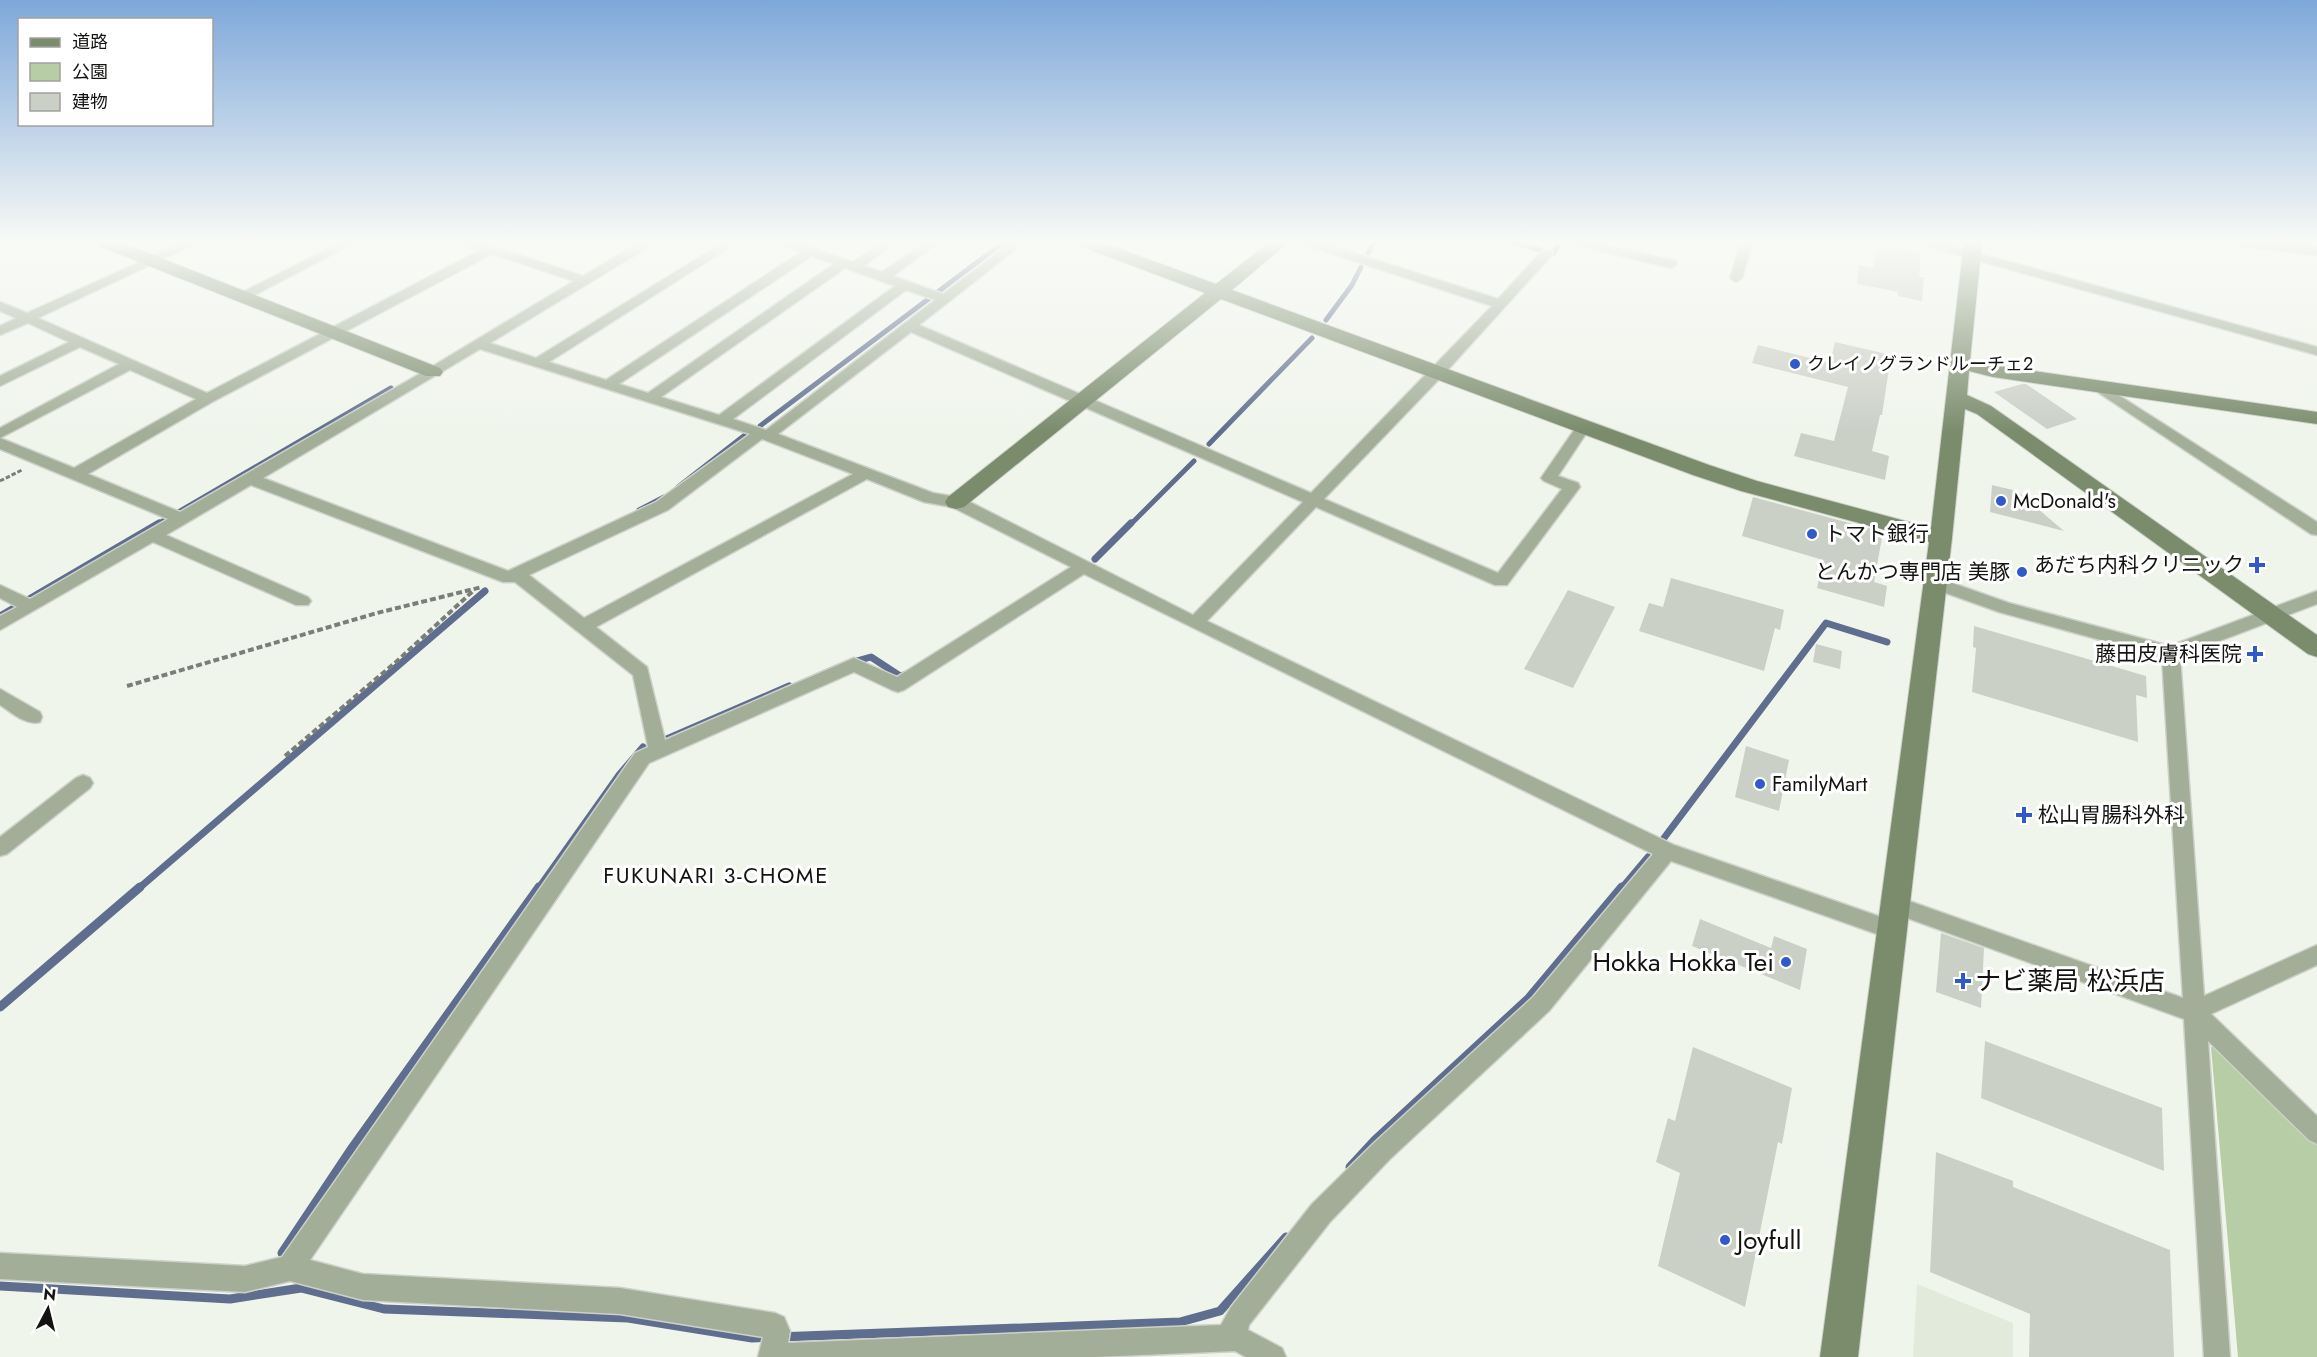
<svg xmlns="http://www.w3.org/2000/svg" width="2317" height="1357" viewBox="0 0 2317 1357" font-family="Jost,'Noto Sans JP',sans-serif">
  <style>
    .built { fill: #e2ebdb }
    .green { fill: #b7cda5 }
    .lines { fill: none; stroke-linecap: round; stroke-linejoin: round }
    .stream-far2 { stroke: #5f6e8e; stroke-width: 5 }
    .stream-far1 { stroke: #5f6e8e; stroke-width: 7 }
    .stream { stroke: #5f6e8e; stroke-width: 9 }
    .building { fill: #cbd0c7 }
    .street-casing { stroke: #cdd1c9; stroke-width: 3 }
    .secondary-casing { stroke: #cdd1c9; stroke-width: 2 }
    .path-far1 { stroke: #7b7e78; stroke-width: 3; stroke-dasharray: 4.5 2; stroke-linecap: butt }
    .path { stroke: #7b7e78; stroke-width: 4; stroke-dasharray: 6 3; stroke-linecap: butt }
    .street { fill: #a2ae98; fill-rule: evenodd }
    .secondary { fill: #7b8c6d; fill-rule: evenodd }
    .poi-dot { fill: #3259c9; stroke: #fff; stroke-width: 2 }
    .labels { text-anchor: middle; stroke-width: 6; stroke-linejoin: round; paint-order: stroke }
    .far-poi-label { font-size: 18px; fill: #131411; stroke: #fff; text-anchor: start }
    .poi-label { font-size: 21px; fill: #131411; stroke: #fff; text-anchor: start }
    .neighbourhood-label { font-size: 22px; letter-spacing: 1.5px; fill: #131411; stroke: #fff }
    .near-poi-label { font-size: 26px; fill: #131411; stroke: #fff; text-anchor: start }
  </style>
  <rect width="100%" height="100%" fill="#f0f5ec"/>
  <polygon class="built" points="1917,1284 2013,1323 2013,1357 1913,1357"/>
  <polygon class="green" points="2211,1047 2219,1047 2317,1143 2317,1357 2238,1357"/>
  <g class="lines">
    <g class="stream-far2">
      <polyline points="1513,242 1553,254 1560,242"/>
      <polyline points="1368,253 1374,242"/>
      <polyline points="1326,320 1352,285 1361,267"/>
      <polyline points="760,426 1004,242"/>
      <polyline points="1209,444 1312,338"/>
      <polyline points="678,487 745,435"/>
      <polyline points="639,510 664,497"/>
      <polyline points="156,525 391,388"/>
      <polyline points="1130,525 1194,461"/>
    </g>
    <g class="stream-far1">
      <polyline points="1095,559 1131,523"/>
      <polyline points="0,616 159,523"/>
      <polyline points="853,662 871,657 900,676 907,674"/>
      <polyline points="662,741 789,686"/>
      <polyline points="1664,838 1826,623 1887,642"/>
      <polyline points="138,889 485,591"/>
      <polyline points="538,889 619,775 643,747"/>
      <polyline points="1621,889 1648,857"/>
    </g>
    <g class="stream">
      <polyline points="0,1007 140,887"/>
      <polyline points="1350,1167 1375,1140 1529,998 1622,887"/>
      <polyline points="282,1253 352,1148 539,887"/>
      <polyline points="0,1286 230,1299 301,1288 384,1309 628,1318 752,1338 1180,1322 1220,1311 1286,1237"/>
    </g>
  </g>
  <g class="building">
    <polygon points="1876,245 1921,253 1919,277 1924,277 1922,301 1898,296 1898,292 1857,284 1859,265 1874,268"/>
    <polygon points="1835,342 1891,355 1882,415 1880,415 1872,451 1889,456 1885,480 1794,456 1801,433 1834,441 1848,387 1752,363 1758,345 1830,363"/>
    <polygon points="2022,384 2026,384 2077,419 2047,429 1994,392"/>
    <polygon points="1992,485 2017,491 2064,531 1990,512"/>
    <polygon points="1753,497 1883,532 1874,582 1887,586 1884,607 1817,588 1823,560 1742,536"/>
    <polygon points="1671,578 1784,610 1780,630 1775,628 1764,671 1639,631 1649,603 1663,607"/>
    <polygon points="1568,590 1615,607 1573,688 1524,669"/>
    <polygon points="1974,626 2146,676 2147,698 2136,695 2138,742 1972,692 1976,648 1973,647"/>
    <polygon points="1816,644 1842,651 1840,669 1813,662"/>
    <polygon points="1746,746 1789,760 1779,811 1735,797"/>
    <polygon points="1700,919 1771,948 1774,936 1807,949 1800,990 1692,946"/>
    <polygon points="1941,933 1984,948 1981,1008 1936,992"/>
    <polygon points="1985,1041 2162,1108 2164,1171 1981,1098"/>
    <polygon points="1693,1047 1792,1088 1782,1144 1778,1142 1745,1307 1658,1266 1680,1173 1656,1162 1668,1118 1675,1121"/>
    <polygon points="1936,1152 2013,1181 2013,1187 2170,1250 2174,1357 2029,1357 2030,1314 1930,1272"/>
  </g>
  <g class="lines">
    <defs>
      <g id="street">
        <path d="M 184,242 L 199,242 L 38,318 L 207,393 L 480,250 L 465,245 L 463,242 L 480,242 L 583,276 L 640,242 L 654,242 L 652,245 L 490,343 L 536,358 L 724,242 L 738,242 L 549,362 L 606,380 L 801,252 L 781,245 L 779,242 L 796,242 L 853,262 L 882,242 L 896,242 L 864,266 L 882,272 L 926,242 L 939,242 L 893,276 L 943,294 L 1012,242 L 1025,242 L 919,325 L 1311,493 L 1492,306 L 1305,245 L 1303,242 L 1320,242 L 1498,299 L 1543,250 L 1551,250 L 1553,253 L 1551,256 L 1444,374 L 1324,499 L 1498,573 L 1562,489 L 1544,481 L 1541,478 L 1579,423 L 1589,423 L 1591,426 L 1558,476 L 1578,483 L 1580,487 L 1507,585 L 1495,585 L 1316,507 L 1207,621 L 1674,845 L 1901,924 L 1905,931 L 1901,938 L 1894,940 L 1671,861 L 1549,1011 L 1390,1159 L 1330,1222 L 1249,1325 L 1248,1330 L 1282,1348 L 1286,1357 L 1246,1357 L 1235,1351 L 1095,1357 L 758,1357 L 763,1337 L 620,1314 L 363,1300 L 290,1281 L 245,1292 L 0,1279 L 0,1253 L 245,1266 L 282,1257 L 635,753 L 648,747 L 633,675 L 515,582 L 503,582 L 251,485 L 166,535 L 308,597 L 311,601 L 308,605 L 296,605 L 153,542 L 0,630 L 0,616 L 17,607 L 0,598 L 0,585 L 30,599 L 168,519 L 0,449 L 0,428 L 119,364 L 80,347 L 0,386 L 0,376 L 69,342 L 28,323 L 0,335 L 0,326 L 16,318 L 0,311 L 0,302 L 27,313 ZM 492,254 L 574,281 L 428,369 L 180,512 L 88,474 L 212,402 ZM 812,256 L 834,264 L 648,393 L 619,384 ZM 845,268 L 895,286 L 719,415 L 661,397 ZM 906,290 L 935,300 L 766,430 L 733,419 ZM 911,332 L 1303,502 L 1193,615 L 962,498 L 933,493 L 778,434 ZM 480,349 L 750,434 L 656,502 L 508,571 L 263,478 ZM 130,370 L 196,399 L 74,468 L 0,438 ZM 762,439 L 853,474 L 584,618 L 529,575 L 668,510 ZM 867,479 L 924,502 L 952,507 L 1071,567 L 897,677 L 854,658 L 665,740 L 647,667 L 596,627 ZM 1084,574 L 1653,854 L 1533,997 L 1374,1143 L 1312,1204 L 1231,1307 L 1221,1325 L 788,1343 L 790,1331 L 784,1317 L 775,1313 L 620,1288 L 363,1274 L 310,1260 L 649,763 L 854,672 L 892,690 L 898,692 L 904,690 Z"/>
        <polygon points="341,242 356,242 247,299 242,300 235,296"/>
        <polygon points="1574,242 1594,242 1676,261 1677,264 1671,268 1576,245"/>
        <polygon points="1741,242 1753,242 1742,278 1736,282 1730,278"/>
        <polygon points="1920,242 1938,242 2317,347 2317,355 1922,245"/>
        <polygon points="2232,242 2267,242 2317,247 2317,255 2238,246"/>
        <polygon points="2098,382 2317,522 2317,535 2311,534 2093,389 2091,386 2093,383"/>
        <polygon points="1935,577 2009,603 2170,646 2317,591 2317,604 2180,656 2204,996 2317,945 2317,965 2211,1014 2317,1116 2317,1144 2309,1140 2208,1041 2230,1357 2204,1357 2184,1019 1888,911 1885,905 1888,899 1895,896 2183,998 2162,657 1999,612 1929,587 1927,583 1929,579"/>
        <path d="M 0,689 L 40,712 L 42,717 L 40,722 C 26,726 11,712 0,705 Z"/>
        <polygon points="83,775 90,778 93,783 90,788 7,854 0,856 0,837 76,778"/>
      </g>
      <g id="secondary">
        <polygon points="96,242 120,242 440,368 443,372 440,376 426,376 99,246"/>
        <polygon points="1077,242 1101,242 1216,284 1270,242 1289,242 1232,290 1709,465 1757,481 1931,528 1964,242 1982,242 1970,360 1993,365 2317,412 2317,424 1993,377 1969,371 1967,395 1991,406 2317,635 2317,657 2308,654 1977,414 1965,409 1952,538 1858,1357 1820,1357 1929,542 1741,491 1693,475 1221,299 964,507 956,509 948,507 945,502 948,497 1205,293 1080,246"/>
      </g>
    </defs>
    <use href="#street" class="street-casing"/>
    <use href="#secondary" class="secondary-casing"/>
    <polyline class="path-far1" points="0,481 22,470"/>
    <g class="path">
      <polyline points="127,686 377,613 482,587"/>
      <polyline points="285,756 396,662 473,591"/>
    </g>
    <use href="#street" class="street"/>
    <use href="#secondary" class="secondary"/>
  </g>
  <linearGradient id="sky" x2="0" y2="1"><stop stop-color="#7ea8da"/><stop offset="0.56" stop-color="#f8faf6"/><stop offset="1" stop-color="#f8faf6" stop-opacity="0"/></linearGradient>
  <rect width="2317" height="432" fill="url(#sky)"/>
  <g class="poi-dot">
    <circle cx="1795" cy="364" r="6"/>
    <circle cx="2001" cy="501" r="6"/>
    <circle cx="1812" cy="534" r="6"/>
    <path d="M2254 556h6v6h6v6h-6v6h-6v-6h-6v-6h6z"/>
    <circle cx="2022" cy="572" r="6"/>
    <path d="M2252 645h6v6h6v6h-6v6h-6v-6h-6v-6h6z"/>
    <circle cx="1760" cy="784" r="6"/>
    <path d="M2021 806h6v6h6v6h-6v6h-6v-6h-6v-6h6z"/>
    <circle cx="1786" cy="962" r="6"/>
    <path d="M1960 972h6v6h6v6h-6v6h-6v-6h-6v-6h6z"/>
    <circle cx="1725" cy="1240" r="6"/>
  </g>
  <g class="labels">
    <g class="far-poi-label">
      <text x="1807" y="370">クレイノグランドルーチェ2</text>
    </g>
    <g class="poi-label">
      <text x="2013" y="508">McDonald's</text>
      <text x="1824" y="541">トマト銀行</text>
      <text x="2244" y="572" text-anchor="end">あだち内科クリニック</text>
      <text x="2010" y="579" text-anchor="end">とんかつ専門店 美豚</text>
      <text x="2242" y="661" text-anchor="end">藤田皮膚科医院</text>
      <text x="1772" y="791">FamilyMart</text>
      <text x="2038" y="822">松山胃腸科外科</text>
    </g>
    <g class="neighbourhood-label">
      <text x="716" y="883">FUKUNARI 3-CHOME</text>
    </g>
    <g class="near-poi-label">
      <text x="1774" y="971" text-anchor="end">Hokka Hokka Tei</text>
      <text x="1975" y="990">ナビ薬局 松浜店</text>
      <text x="1737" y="1249">Joyfull</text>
    </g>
  </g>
  <rect x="18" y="18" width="195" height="108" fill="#ffffff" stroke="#a1a1a0" stroke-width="1.5"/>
  <rect x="30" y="38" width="30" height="9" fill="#7b8c6d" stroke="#a1a1a0" stroke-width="1.5"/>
  <text x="72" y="48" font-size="18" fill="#131411">道路</text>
  <rect x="30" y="63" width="30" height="18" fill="#b7cda5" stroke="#a1a1a0" stroke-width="1.5"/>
  <text x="72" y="78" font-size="18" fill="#131411">公園</text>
  <rect x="30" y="93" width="30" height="18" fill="#cbd0c7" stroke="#a1a1a0" stroke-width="1.5"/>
  <text x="72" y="108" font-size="18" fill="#131411">建物</text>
  <g transform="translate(48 1309) rotate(7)" stroke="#ffffff" stroke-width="4.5" paint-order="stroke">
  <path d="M0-4.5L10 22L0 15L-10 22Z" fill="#131411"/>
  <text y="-9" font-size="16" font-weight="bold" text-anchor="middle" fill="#131411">N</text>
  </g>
</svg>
